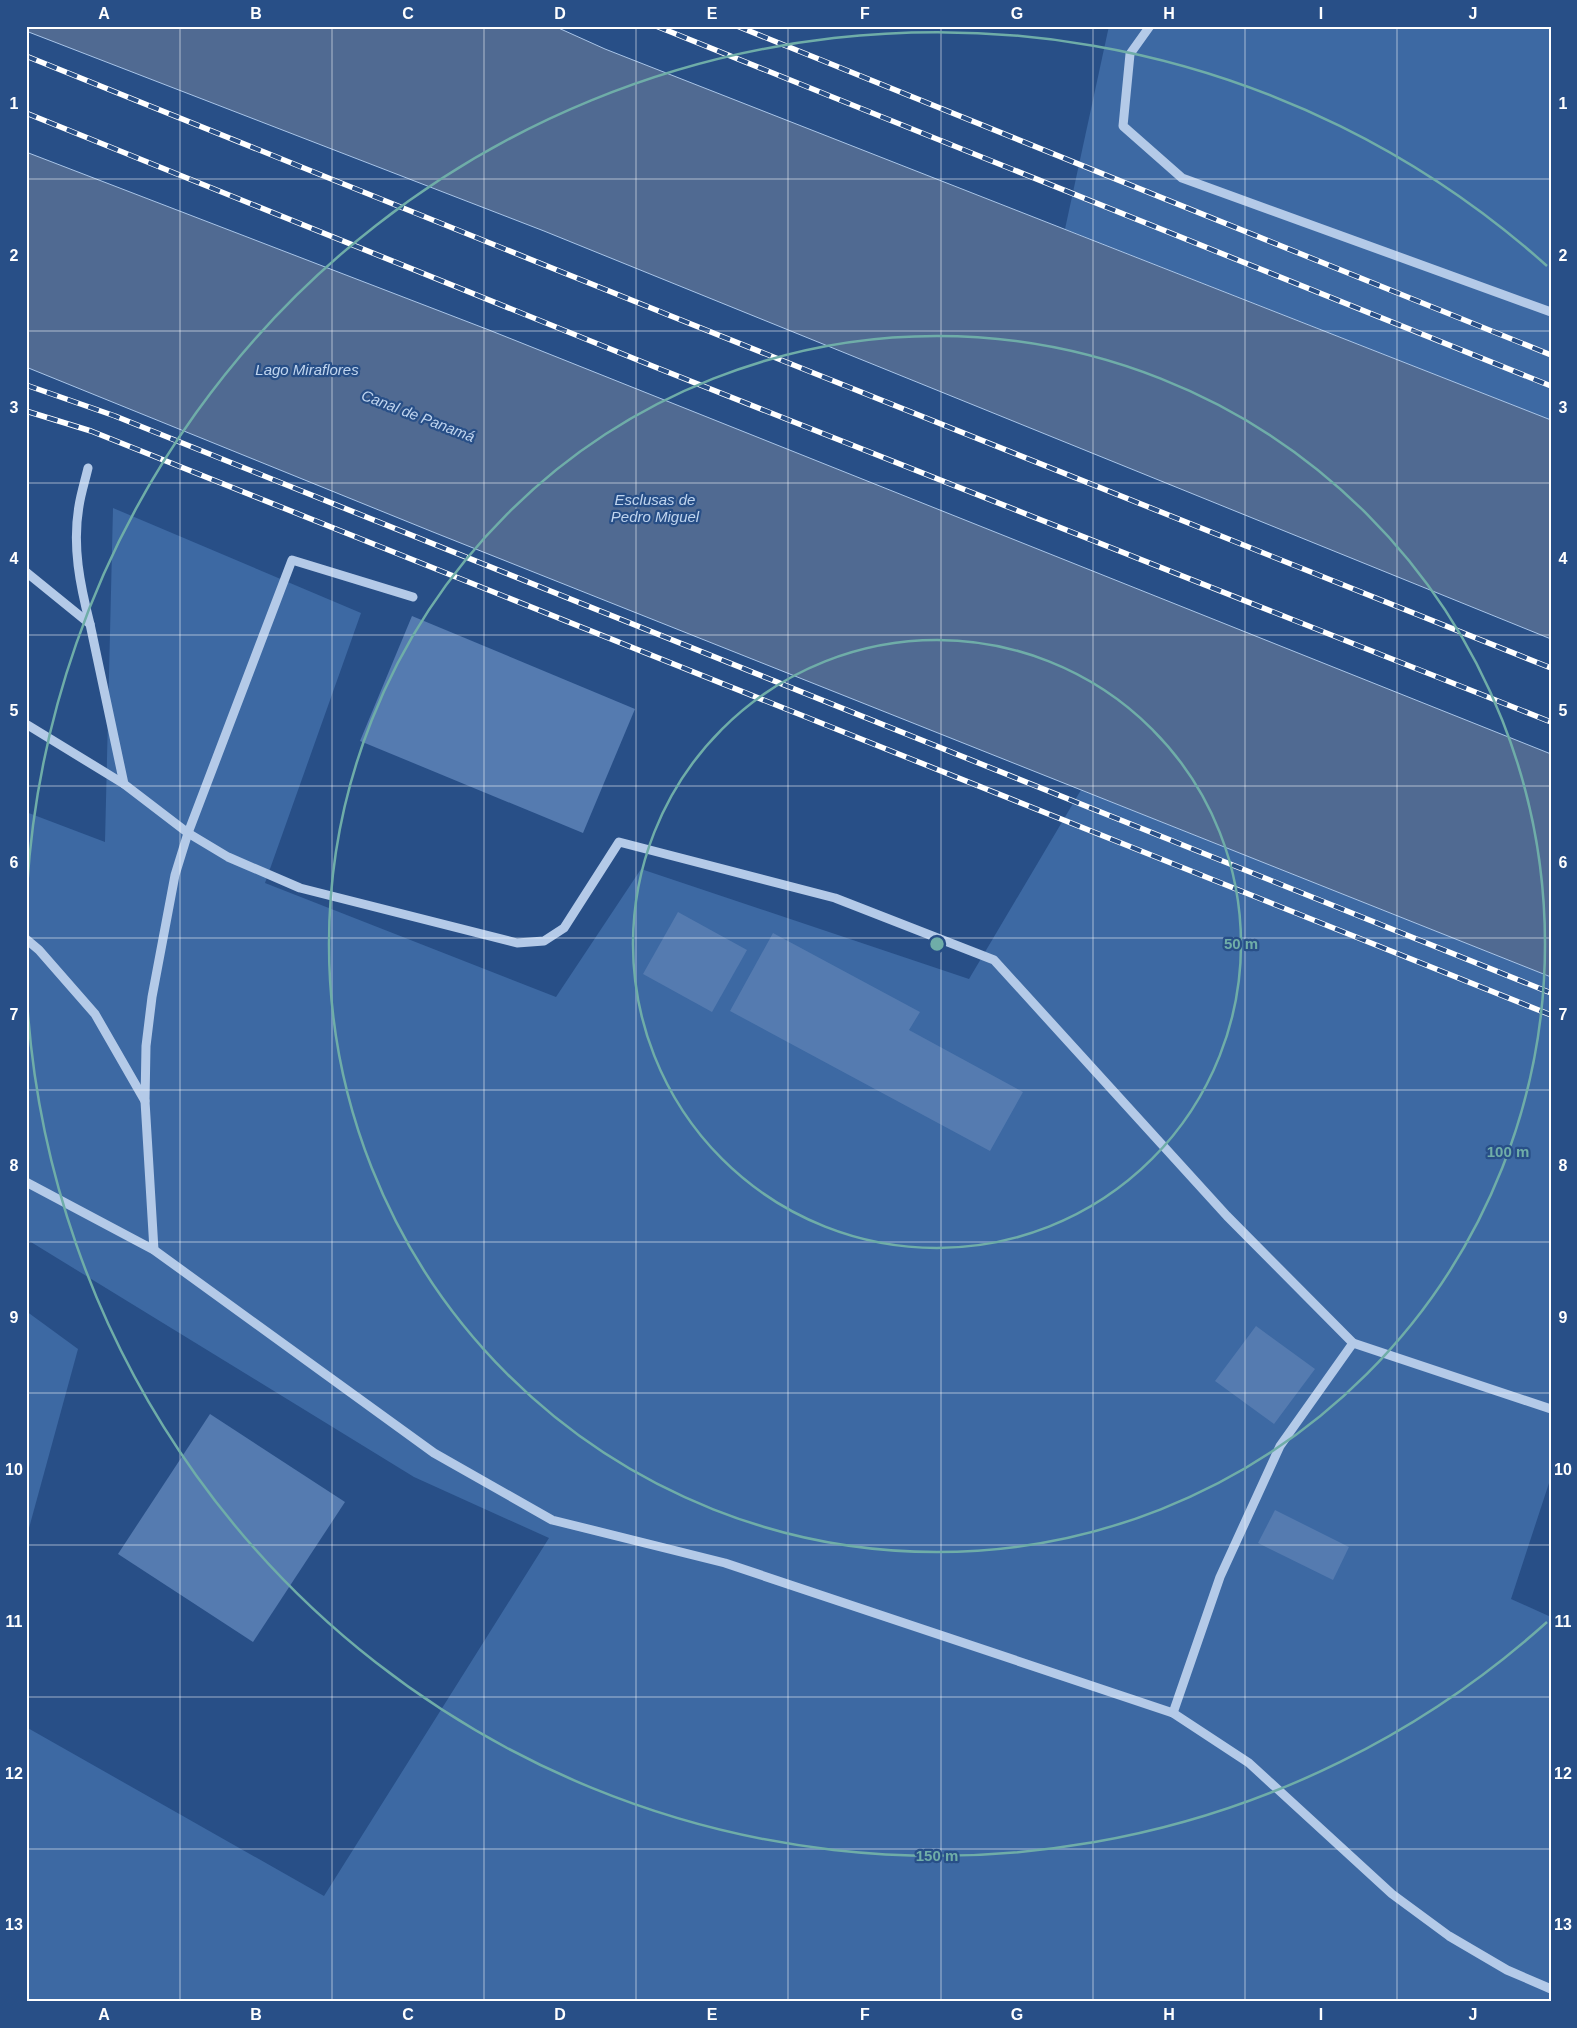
<svg xmlns="http://www.w3.org/2000/svg" width="1577" height="2028" viewBox="0 0 1577 2028" font-family="Helvetica,sans-serif">
  <style>
    .green { fill: #3d69a3 }
    .water { fill: #506a92; stroke: #a9c5e8 }
    .building { fill: #557bb0 }
    .lines { fill: none; stroke-linecap: round; stroke-linejoin: round }
    .minor { stroke: #b4cae8; stroke-width: 9 }
    .rail-casing { stroke: #fff; stroke-width: 5.5 }
    .rail { stroke: #284f87; stroke-width: 4; stroke-dasharray: 11; stroke-linecap: butt }
    .grid { fill: none; stroke: #fff; stroke-width: 1; stroke-opacity: 0.55 }
    .ring { fill: none; stroke: #6fada8; stroke-width: 2.5 }
    .labels { text-anchor: middle; stroke-width: 4.5; stroke-linejoin: round; paint-order: stroke }
    .water-label { font-size: 15px; font-style: italic; fill: #c0d5ef; stroke: #284f87 }
    .centre { fill: #6fada8; stroke: #284f87; stroke-width: 2.5 }
    .ring-label { font-size: 15px; text-anchor: middle; font-weight: bold; fill: #6fada8; stroke: #284f87; stroke-width: 4.5; stroke-linejoin: round; paint-order: stroke }
    .neatline { fill: none; stroke: #fff; stroke-width: 2 }
    .grid-label { font-size: 16px; text-anchor: middle; font-weight: bold; fill: #fff }
  </style>
  <rect width="100%" height="100%" fill="#284f87"/>
  <g class="green">
    <polygon points="1109,26 1551,26 1551,420 1065,229"/>
    <polygon points="113,508 361,613 265,883 556,997 641,869 969,979 1081,790 1551,977 1551,1477 1511,1599 1551,1617 1551,2002 26,2002 26,1727 324,1896 549,1538 414,1477 26,1239 26,812 105,842"/>
    <polygon points="26,1311 78,1349 26,1539"/>
  </g>
  <g class="water">
    <polygon points="26,26 554,26 605,49 1551,420 1551,639 544,231 26,31"/>
    <polygon points="26,152 489,330 1551,754 1551,977 433,532 26,367"/>
  </g>
  <g class="building">
    <polygon points="412,616 635,709 583,833 360,741"/>
    <polygon points="678,912 747,950 712,1012 643,974"/>
    <polygon points="773,933 920,1012 909,1030 1023,1092 990,1151 730,1011"/>
    <polygon points="1256,1326 1315,1369 1274,1424 1215,1381"/>
    <polygon points="210,1414 345,1502 253,1642 118,1554"/>
    <polygon points="1275,1510 1349,1547 1333,1580 1258,1543"/>
  </g>
  <g class="lines">
    <g class="minor">
      <polyline points="1150,26 1130,54 1123,126 1182,178 1551,312"/>
      <path d="M 88,468 C 85,481 81,493 79,506 C 72,546 80,585 90,624"/>
      <polyline points="26,572 90,624 124,784"/>
      <polyline points="26,724 124,784 188,833 228,857 300,888 517,943 544,941 564,928 619,842 835,898 994,960 1227,1216 1353,1343 1551,1409"/>
      <polyline points="26,939 39,950 95,1014 145,1101"/>
      <polyline points="26,1182 154,1250 434,1453 552,1520 725,1563 1173,1713 1249,1763 1392,1894 1449,1936 1507,1970 1551,1989"/>
      <polyline points="154,1250 145,1101 146,1046 152,997 175,875 188,833 292,560 413,597"/>
      <polyline points="1173,1713 1220,1577 1280,1446 1353,1343"/>
    </g>
    <defs>
      <g id="rail">
        <polyline points="656,26 1551,386"/>
        <polyline points="737,26 1551,355"/>
        <polyline points="26,56 671,316 1551,668"/>
        <polyline points="26,113 655,367 1551,722"/>
        <polyline points="26,385 115,416 1551,993"/>
        <polyline points="26,411 91,431 1551,1015"/>
      </g>
    </defs>
    <use href="#rail" class="rail-casing"/>
    <use href="#rail" class="rail"/>
  </g>
  <path class="grid" d="M 180,26 L 180,2002M 332,26 L 332,2002M 484,26 L 484,2002M 636,26 L 636,2002M 788,26 L 788,2002M 941,26 L 941,2002M 1093,26 L 1093,2002M 1245,26 L 1245,2002M 1397,26 L 1397,2002M 26,179 L 1551,179M 26,331 L 1551,331M 26,483 L 1551,483M 26,635 L 1551,635M 26,786 L 1551,786M 26,938 L 1551,938M 26,1090 L 1551,1090M 26,1242 L 1551,1242M 26,1393 L 1551,1393M 26,1545 L 1551,1545M 26,1697 L 1551,1697M 26,1849 L 1551,1849"/>
  <g class="ring">
    <circle cx="937" cy="944" r="304"/>
    <circle cx="937" cy="944" r="608"/>
    <path d="M1547 1622A912 912 0 0 1 27 1000M27 888A912 912 0 0 1 1547 266"/>
  </g>
  <g class="labels">
    <g class="water-label">
      <text x="307" y="375">Lago Miraflores</text>
      <text transform="translate(418 416) rotate(21)" y="5">Canal de Panamá</text>
      <text x="655" y="505">Esclusas de<tspan x="655" dy="17">Pedro Miguel</tspan></text>
    </g>
  </g>
  <circle cx="937" cy="944" r="8" class="centre"/>
  <g class="ring-label">
    <text x="1241" y="949">50 m</text>
    <text x="1508" y="1157">100 m</text>
    <text x="937" y="1861">150 m</text>
  </g>
  <rect width="1577" height="2028" fill="none" stroke="#284f87" stroke-width="55"/>
  <rect x="28" y="28" width="1522" height="1972" class="neatline"/>
  <g class="grid-label">
    <text x="104" y="19">A</text>
    <text x="256" y="19">B</text>
    <text x="408" y="19">C</text>
    <text x="560" y="19">D</text>
    <text x="712" y="19">E</text>
    <text x="865" y="19">F</text>
    <text x="1017" y="19">G</text>
    <text x="1169" y="19">H</text>
    <text x="1321" y="19">I</text>
    <text x="1473" y="19">J</text>
    <text x="14" y="109">1</text>
    <text x="1563" y="109">1</text>
    <text x="14" y="261">2</text>
    <text x="1563" y="261">2</text>
    <text x="14" y="413">3</text>
    <text x="1563" y="413">3</text>
    <text x="14" y="564">4</text>
    <text x="1563" y="564">4</text>
    <text x="14" y="716">5</text>
    <text x="1563" y="716">5</text>
    <text x="14" y="868">6</text>
    <text x="1563" y="868">6</text>
    <text x="14" y="1020">7</text>
    <text x="1563" y="1020">7</text>
    <text x="14" y="1171">8</text>
    <text x="1563" y="1171">8</text>
    <text x="14" y="1323">9</text>
    <text x="1563" y="1323">9</text>
    <text x="14" y="1475">10</text>
    <text x="1563" y="1475">10</text>
    <text x="14" y="1627">11</text>
    <text x="1563" y="1627">11</text>
    <text x="14" y="1779">12</text>
    <text x="1563" y="1779">12</text>
    <text x="14" y="1930">13</text>
    <text x="1563" y="1930">13</text>
    <text x="104" y="2020">A</text>
    <text x="256" y="2020">B</text>
    <text x="408" y="2020">C</text>
    <text x="560" y="2020">D</text>
    <text x="712" y="2020">E</text>
    <text x="865" y="2020">F</text>
    <text x="1017" y="2020">G</text>
    <text x="1169" y="2020">H</text>
    <text x="1321" y="2020">I</text>
    <text x="1473" y="2020">J</text>
  </g>
</svg>
